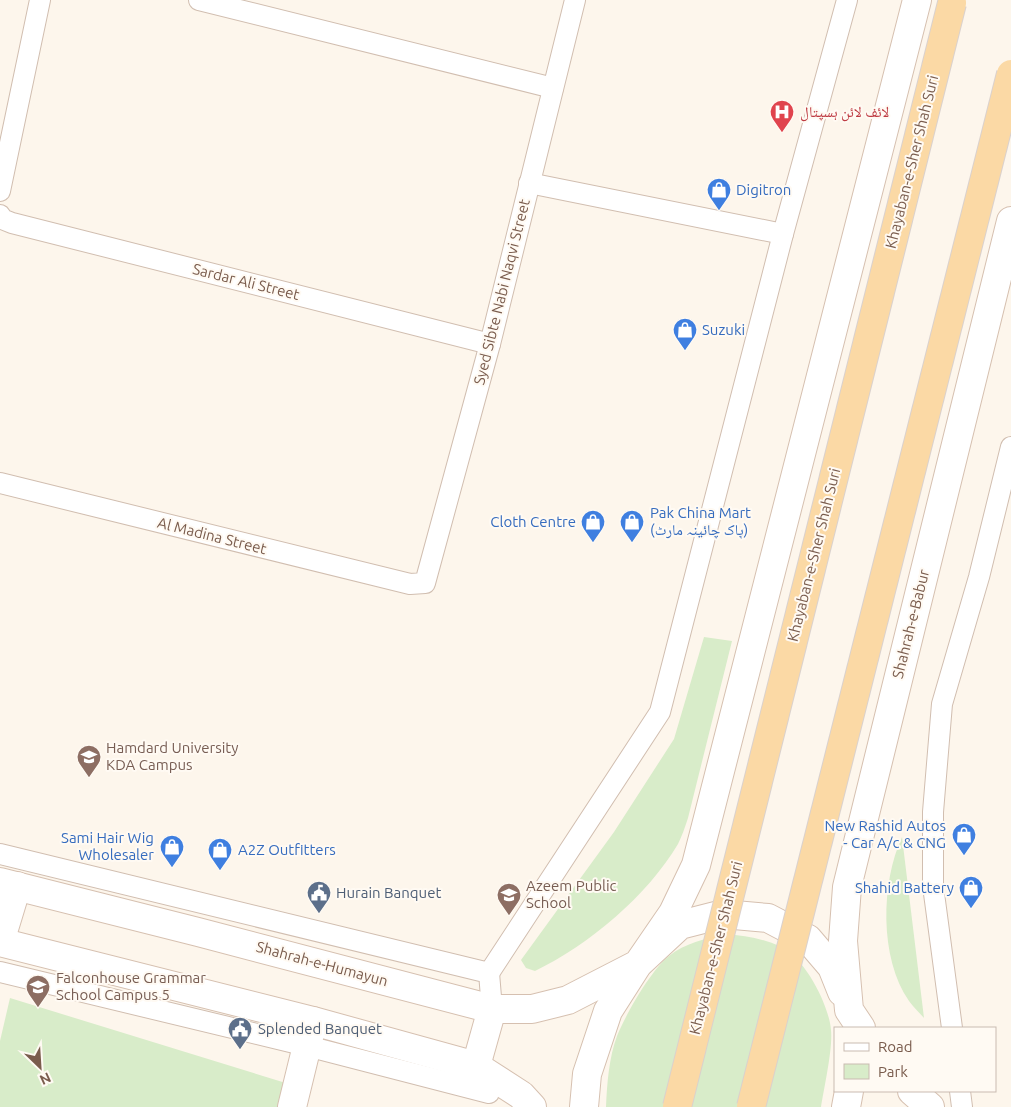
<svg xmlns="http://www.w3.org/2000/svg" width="1011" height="1107" viewBox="0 0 1011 1107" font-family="Ubuntu,'Noto Naskh Arabic',sans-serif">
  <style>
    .green { fill: #d8ecc9 }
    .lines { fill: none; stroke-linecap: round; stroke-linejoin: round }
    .street-casing { stroke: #d1beb0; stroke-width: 22 }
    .secondary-casing { stroke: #d6c0b0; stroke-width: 30 }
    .street { stroke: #fff; stroke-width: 20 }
    .secondary { stroke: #fff; stroke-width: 28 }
    .primary-bridge-casing { stroke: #dad1cd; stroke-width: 30; stroke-linecap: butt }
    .primary-bridge { stroke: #fbd9a5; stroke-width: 28 }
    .labels { text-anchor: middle; stroke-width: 4; stroke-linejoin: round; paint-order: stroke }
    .health-label { font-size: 15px; fill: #be3a42; stroke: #fffaf3; text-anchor: start }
    .street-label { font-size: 15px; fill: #7a5c4d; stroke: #fffaf3 }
    .shop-label { font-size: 15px; fill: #366cbe; stroke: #fffaf3; text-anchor: start }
    .education-label { font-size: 15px; fill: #785e54; stroke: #fffaf3; text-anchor: start }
    .service-label { font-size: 15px; fill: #4e5e75; stroke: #fffaf3; text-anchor: start }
  </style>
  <rect width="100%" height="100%" fill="#fdf6ec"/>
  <g class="green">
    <path d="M 704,637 L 732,641 L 688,818 C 685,827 682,836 678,844 C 647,896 589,945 535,971 L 526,968 L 521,960 L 614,832 L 674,739 Z"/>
    <path d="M 902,837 L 924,1018 C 919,1012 913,1007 909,1001 C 879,958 881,882 902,837 Z"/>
    <path d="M 725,934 C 745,936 763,938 781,947 C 805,958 829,1005 831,1030 C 833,1048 824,1088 821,1107 L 606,1107 C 607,1084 609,1057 617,1036 C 626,1014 651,970 669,956 C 685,943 705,939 725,934 Z"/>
    <polygon points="10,998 289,1084 283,1107 0,1107 0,1041"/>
  </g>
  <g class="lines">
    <defs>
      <g id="street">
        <polyline points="199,0 553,88"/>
        <polyline points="529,183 783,234"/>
        <polyline points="0,191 40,0"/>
        <polyline points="0,215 2,219 12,223 490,344"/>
        <polyline points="0,483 410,584 425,583 490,344 575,0"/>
        <polyline points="0,854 489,973 492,1009"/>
        <polyline points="0,972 307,1046 489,1093"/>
        <polyline points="489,973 660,712 783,234 847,0"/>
        <polyline points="952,1028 933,886 933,812 942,704 979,577 1011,447"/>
        <polyline points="960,1091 962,1107"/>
      </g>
      <g id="secondary">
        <polyline points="0,882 198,932 492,1009 532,1009 568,1000 638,964 673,913 696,865 917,0"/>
        <polyline points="0,942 313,1021 476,1066 521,1095 532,1107"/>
        <polyline points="0,942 17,886"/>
        <polyline points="861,1028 849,1010 843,941 847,887 1011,221"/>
        <polyline points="476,1066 492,1009"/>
        <polyline points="912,1091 930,1107"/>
        <polyline points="292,1107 313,1021"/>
        <polyline points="584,1107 587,1074 608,1011 638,964 680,925 723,914 768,918 808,939 832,967 842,992"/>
        <polyline points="846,1107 849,1091"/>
      </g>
    </defs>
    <use href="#street" class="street-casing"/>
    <use href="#secondary" class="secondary-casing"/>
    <use href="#street" class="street"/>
    <use href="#secondary" class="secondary"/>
    <defs>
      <g id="primary-bridge">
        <polyline points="677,1107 952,3"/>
        <polyline points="751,1107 1011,74"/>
      </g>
    </defs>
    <use href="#primary-bridge" class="primary-bridge-casing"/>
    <use href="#primary-bridge" class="primary-bridge"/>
  </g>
  <defs>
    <symbol id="hospital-pin" viewBox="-11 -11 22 30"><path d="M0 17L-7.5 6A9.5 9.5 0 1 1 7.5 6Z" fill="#e0444e" stroke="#fffaf3"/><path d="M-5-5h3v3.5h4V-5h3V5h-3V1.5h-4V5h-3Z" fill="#fff"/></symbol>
    <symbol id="shop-pin" viewBox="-11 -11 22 30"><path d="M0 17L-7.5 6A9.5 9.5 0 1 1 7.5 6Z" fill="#3f7fe0" stroke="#fffaf3"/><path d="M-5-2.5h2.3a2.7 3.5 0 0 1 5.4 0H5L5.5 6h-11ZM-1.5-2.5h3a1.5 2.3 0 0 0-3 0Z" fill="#fff"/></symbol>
    <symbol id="university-pin" viewBox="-11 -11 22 30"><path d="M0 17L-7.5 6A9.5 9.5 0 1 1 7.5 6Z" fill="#8d6e63" stroke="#fffaf3"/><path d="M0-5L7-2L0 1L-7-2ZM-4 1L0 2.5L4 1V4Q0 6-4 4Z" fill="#fff"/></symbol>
    <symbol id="civic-pin" viewBox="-11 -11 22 30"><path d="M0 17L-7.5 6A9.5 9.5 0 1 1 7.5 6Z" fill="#5c6f8a" stroke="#fffaf3"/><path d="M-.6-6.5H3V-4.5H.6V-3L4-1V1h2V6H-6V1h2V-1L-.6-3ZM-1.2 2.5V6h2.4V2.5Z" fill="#fff"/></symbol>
    <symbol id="school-pin" viewBox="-11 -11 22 30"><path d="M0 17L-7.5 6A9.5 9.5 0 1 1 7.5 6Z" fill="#8d6e63" stroke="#fffaf3"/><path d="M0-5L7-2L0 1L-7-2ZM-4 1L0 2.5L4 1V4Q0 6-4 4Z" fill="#fff"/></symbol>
  </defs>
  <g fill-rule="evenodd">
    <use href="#hospital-pin" x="768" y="98" width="28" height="38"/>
    <use href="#shop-pin" x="705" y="176" width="28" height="38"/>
    <use href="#shop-pin" x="671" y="316" width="28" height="38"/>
    <use href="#shop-pin" x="579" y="508" width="28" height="38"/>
    <use href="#shop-pin" x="618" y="508" width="28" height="38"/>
    <use href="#university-pin" x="75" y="743" width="28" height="38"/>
    <use href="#shop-pin" x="950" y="821" width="28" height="38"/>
    <use href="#shop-pin" x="158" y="833" width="28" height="38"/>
    <use href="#shop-pin" x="206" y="836" width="28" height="38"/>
    <use href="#shop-pin" x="957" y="874" width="28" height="38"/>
    <use href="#civic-pin" x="305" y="879" width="28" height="38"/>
    <use href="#school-pin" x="495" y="881" width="28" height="38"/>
    <use href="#school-pin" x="24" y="973" width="28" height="38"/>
    <use href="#civic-pin" x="226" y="1015" width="28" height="38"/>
  </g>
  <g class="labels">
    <g class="health-label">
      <text x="800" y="117">لائف لائن ہسپتال</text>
    </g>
    <g class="street-label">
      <text transform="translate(912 162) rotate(-76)" y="5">Khayaban-e-Sher Shah Suri</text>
      <text transform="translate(246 282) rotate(14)" y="5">Sardar Ali Street</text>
      <text transform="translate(502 292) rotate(-76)" y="5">Syed Sibte Nabi Naqvi Street</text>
      <text transform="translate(212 536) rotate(14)" y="5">Al Madina Street</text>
      <text transform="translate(814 555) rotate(-76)" y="5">Khayaban-e-Sher Shah Suri</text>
      <text transform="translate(911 624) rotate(-76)" y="5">Shahrah-e-Babur</text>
      <text transform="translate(716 948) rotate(-76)" y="5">Khayaban-e-Sher Shah Suri</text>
      <text transform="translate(322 964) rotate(15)" y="5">Shahrah-e-Humayun</text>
    </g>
    <g class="shop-label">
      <text x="736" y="195">Digitron</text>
      <text x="702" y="335">Suzuki</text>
      <text x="650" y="518">Pak China Mart<tspan x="650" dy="17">(پاک چائینہ مارٹ)</tspan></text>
      <text x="576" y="527" text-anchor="end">Cloth Centre</text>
      <text x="946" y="831" text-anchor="end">New Rashid Autos<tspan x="946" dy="17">- Car A/c &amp; CNG</tspan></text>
      <text x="154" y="843" text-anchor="end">Sami Hair Wig<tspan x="154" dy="17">Wholesaler</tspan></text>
      <text x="238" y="855">A2Z Outfitters</text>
      <text x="954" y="893" text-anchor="end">Shahid Battery</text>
    </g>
    <g class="education-label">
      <text x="106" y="753">Hamdard University<tspan x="106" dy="17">KDA Campus</tspan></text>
      <text x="526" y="891">Azeem Public<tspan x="526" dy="17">School</tspan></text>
      <text x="56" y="983">Falconhouse Grammar<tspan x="56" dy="17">School Campus 5</tspan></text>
    </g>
    <g class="service-label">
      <text x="336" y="898">Hurain Banquet</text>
      <text x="258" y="1034">Splended Banquet</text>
    </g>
  </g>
  <rect x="834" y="1027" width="162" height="65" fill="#fffaf3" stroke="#cabbb1"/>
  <rect x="844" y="1043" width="25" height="8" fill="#ffffff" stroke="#cabbb1"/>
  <text x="878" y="1052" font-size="15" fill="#7a5c4d">Road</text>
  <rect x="844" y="1064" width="25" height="15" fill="#d8ecc9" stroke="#cabbb1"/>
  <text x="878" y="1077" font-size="15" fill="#7a5c4d">Park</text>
  <g transform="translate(40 1067) rotate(155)" stroke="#fffaf3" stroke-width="4" paint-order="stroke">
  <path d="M0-4L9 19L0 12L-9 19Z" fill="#7a5c4d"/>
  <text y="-8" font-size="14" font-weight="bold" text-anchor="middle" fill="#7a5c4d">N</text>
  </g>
</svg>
